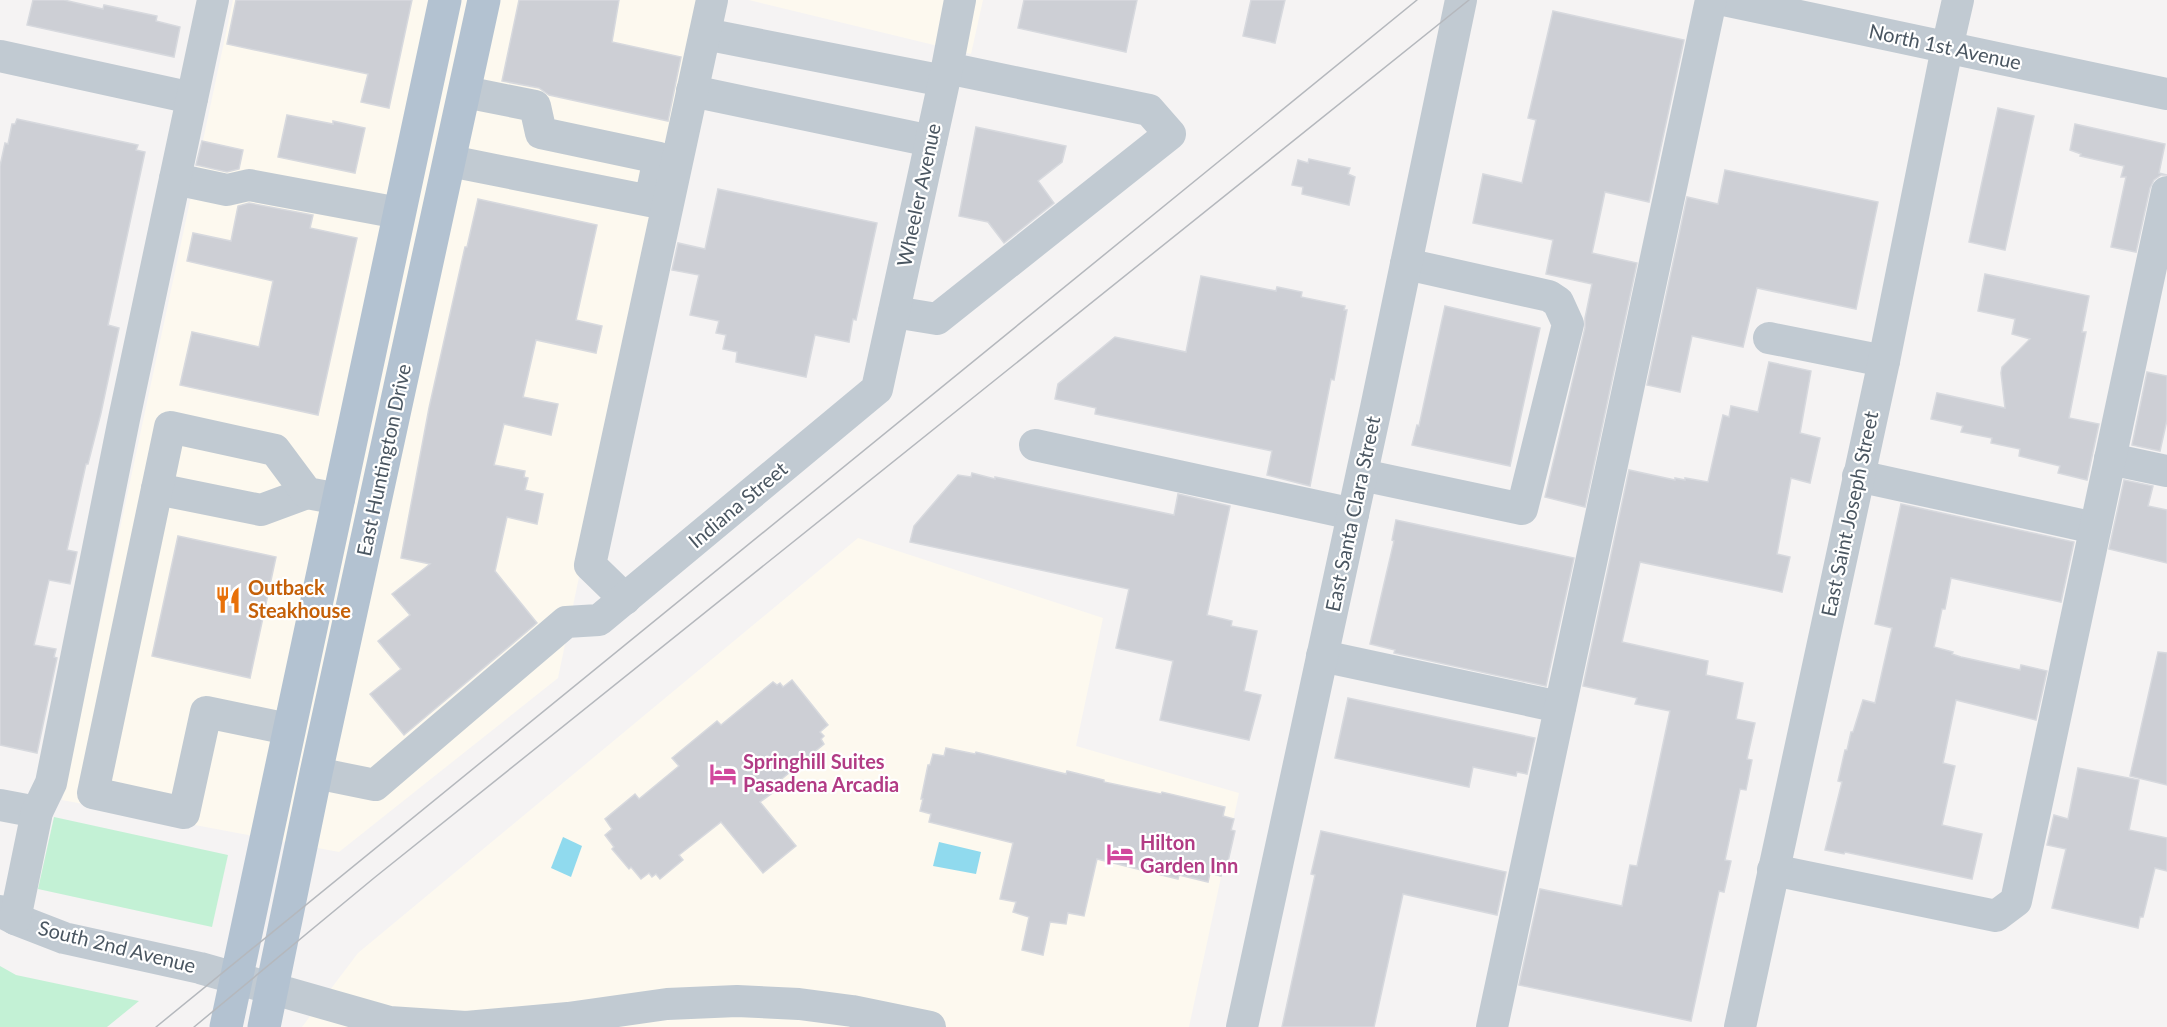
<svg xmlns="http://www.w3.org/2000/svg" width="2167" height="1027" viewBox="0 0 2167 1027" font-family="Lato,sans-serif">
  <style>
    .commercial { fill: #fdf9ef }
    .green { fill: #c3f1d5 }
    .water { fill: #90daee }
    .building { fill: #cdcfd5; stroke: #d7d9de; stroke-width: 1.5 }
    .lines { fill: none; stroke-linecap: round; stroke-linejoin: round }
    .minor { stroke: #c1cad2; stroke-width: 32 }
    .major { stroke: #b3c2d1; stroke-width: 33 }
    .tram { stroke: #b5b8bd; stroke-width: 1.5 }
    .labels { text-anchor: middle; stroke-width: 4.5; stroke-linejoin: round; paint-order: stroke }
    .street-label { font-size: 20px; fill: #4a5661; stroke: #fff }
    .food-label { font-size: 20px; font-weight: bold; fill: #c56008; stroke: #fff; text-anchor: start }
    .hotel-label { font-size: 20px; font-weight: bold; fill: #b23c85; stroke: #fff; text-anchor: start }
  </style>
  <rect width="100%" height="100%" fill="#f5f3f3"/>
  <g class="commercial">
    <polygon points="233,0 699,0 558,678 339,852 62,800"/>
    <polygon points="749,0 983,0 971,54"/>
    <polygon points="858,538 1103,618 1076,746 1239,793 1189,1027 302,1027 358,953"/>
  </g>
  <g class="green">
    <polygon points="54,817 228,855 212,927 38,889"/>
    <polygon points="0,966 16,975 139,1001 107,1027 0,1027"/>
  </g>
  <g class="water">
    <polygon points="563,837 582,846 571,877 551,868"/>
    <polygon points="939,842 981,852 976,874 933,866"/>
  </g>
  <g class="building">
    <polygon points="33,0 64,0 103,9 104,5 157,16 156,21 180,27 174,57 27,25"/>
    <polygon points="236,0 412,0 389,108 361,102 368,74 227,44"/>
    <polygon points="519,0 619,0 612,42 681,57 668,121 549,95 539,88 502,81"/>
    <polygon points="1024,0 1137,0 1126,52 1018,28"/>
    <polygon points="1251,0 1285,0 1275,43 1243,36"/>
    <polygon points="1553,11 1684,40 1649,202 1605,192 1592,253 1637,263 1585,507 1545,497 1585,328 1585,318 1592,284 1546,274 1553,240 1473,223 1483,174 1522,183 1536,120 1528,118"/>
    <polygon points="1998,108 2034,116 2005,250 1969,242"/>
    <polygon points="287,115 333,124 333,121 365,128 355,173 278,157"/>
    <polygon points="17,119 138,145 136,150 145,152 108,325 119,328 101,413 88,464 86,464 67,550 77,552 70,584 49,580 34,645 56,649 54,657 57,658 37,753 0,745 0,166 5,143 8,144 12,124 15,124"/>
    <polygon points="2075,124 2165,144 2159,173 2167,175 2161,175 2154,180 2150,188 2136,252 2111,247 2126,177 2121,177 2124,166 2080,156 2081,154 2070,150"/>
    <polygon points="976,127 1066,146 1062,162 1038,181 1054,203 1004,243 988,222 959,216"/>
    <polygon points="202,141 243,150 239,169 227,172 196,165"/>
    <polygon points="1309,159 1350,168 1348,174 1355,177 1349,205 1302,194 1303,187 1292,185 1298,160 1308,163"/>
    <polygon points="1725,170 1878,202 1856,309 1757,288 1743,347 1692,336 1680,392 1647,385 1687,197 1718,204"/>
    <polygon points="718,189 877,223 856,320 853,319 849,342 815,335 806,377 736,362 737,352 723,349 726,335 716,333 719,321 690,315 699,275 672,270 678,243 705,249"/>
    <polygon points="478,199 597,225 576,320 602,326 596,353 536,340 523,397 558,404 551,435 504,424 494,465 525,471 524,477 528,478 525,490 543,494 537,524 507,517 495,571 537,623 404,735 370,694 401,669 378,641 410,615 392,594 430,564 401,558 429,408 465,247 467,247"/>
    <polygon points="249,203 313,215 310,228 357,238 318,415 180,385 192,332 259,347 273,281 187,261 193,233 231,241 238,206"/>
    <polygon points="1985,274 2089,296 2082,332 2086,332 2069,418 2099,424 2087,480 2058,473 2060,466 2019,456 2020,449 1991,443 1992,438 1961,432 1963,426 1931,419 1937,393 2005,408 2001,373 2002,367 2030,339 2012,334 2015,319 1978,311"/>
    <polygon points="1201,276 1276,291 1277,287 1302,292 1301,297 1345,306 1344,310 1347,310 1334,380 1331,379 1310,486 1267,475 1272,451 1095,414 1096,408 1055,399 1058,384 1115,337 1186,352"/>
    <polygon points="1445,306 1540,328 1510,466 1412,445 1417,425 1419,426"/>
    <polygon points="1769,362 1811,371 1800,433 1820,438 1810,483 1791,478 1777,554 1790,557 1782,592 1640,562 1622,642 1708,661 1706,675 1743,683 1736,719 1755,723 1747,759 1752,760 1746,790 1740,789 1725,860 1731,861 1724,892 1719,891 1691,1021 1519,985 1540,889 1622,906 1630,865 1637,866 1670,711 1635,704 1637,698 1583,686 1629,470 1675,480 1675,478 1685,480 1685,478 1708,482 1723,415 1729,417 1731,406 1758,412"/>
    <polygon points="2147,372 2167,376 2167,420 2160,451 2132,445"/>
    <polygon points="972,473 995,479 995,477 1174,515 1178,494 1230,506 1207,615 1232,621 1231,626 1257,631 1244,691 1261,695 1249,740 1160,720 1173,661 1116,648 1129,589 910,542 914,526 958,475 971,477"/>
    <polygon points="2124,480 2153,486 2148,506 2167,510 2167,563 2109,549"/>
    <polygon points="1901,504 2074,542 2061,602 1951,578 1945,609 1942,609 1934,647 1953,652 1952,654 1961,657 2020,670 2021,665 2047,671 2036,720 1956,700 1943,763 1955,766 1942,825 1982,834 1972,879 1845,852 1844,854 1825,850 1842,782 1838,781 1845,750 1847,750 1851,732 1853,732 1863,700 1875,703 1892,628 1875,624"/>
    <polygon points="1396,520 1574,558 1546,686 1394,653 1395,650 1370,644 1394,541 1392,540"/>
    <polygon points="178,536 276,557 250,678 152,656"/>
    <polygon points="2158,652 2167,653 2167,785 2130,776"/>
    <polygon points="792,680 828,725 820,732 824,736 821,739 824,744 772,787 775,791 760,802 796,846 763,873 721,822 679,855 683,860 660,879 656,874 652,877 649,873 641,879 631,867 629,869 612,849 614,847 605,835 612,829 605,819 635,794 639,799 679,766 672,758 717,721 721,725 773,682 777,685 780,683 783,687"/>
    <polygon points="1348,698 1535,738 1527,774 1517,772 1516,776 1473,767 1469,787 1335,758"/>
    <polygon points="946,748 975,754 976,752 1066,774 1067,771 1104,780 1104,782 1161,794 1162,792 1225,807 1223,816 1234,819 1231,830 1235,831 1227,866 1224,865 1221,876 1210,873 1208,882 1179,875 1178,879 1097,859 1084,916 1068,913 1066,924 1050,922 1043,955 1022,950 1029,917 1013,912 1016,902 1000,899 1013,843 929,822 931,814 920,811 923,799 921,799 928,765 930,765 933,754 944,756"/>
    <polygon points="2078,768 2139,780 2129,830 2167,838 2167,871 2155,868 2143,917 2140,917 2138,928 2052,908 2066,849 2047,845 2054,815 2068,819"/>
    <polygon points="1321,831 1506,872 1497,915 1403,894 1374,1027 1282,1027 1315,875 1311,874"/>
  </g>
  <g class="lines">
    <g class="minor">
      <polyline points="1724,0 2167,94"/>
      <polyline points="705,34 944,81"/>
      <polyline points="0,56 192,98"/>
      <polyline points="692,91 931,141"/>
      <polyline points="450,161 650,201 659,158 541,133 535,106 465,92"/>
      <polyline points="175,179 227,190 249,185 399,213"/>
      <polyline points="894,312 937,319 1170,134 1149,110 947,68"/>
      <polyline points="1769,338 1884,361"/>
      <polyline points="1035,445 1353,514"/>
      <polyline points="2110,459 2167,471"/>
      <polyline points="1362,475 1522,509 1568,324 1558,302 1549,296 1406,264"/>
      <polyline points="1858,476 2095,528"/>
      <polyline points="157,489 261,510 307,493"/>
      <polyline points="625,599 590,565 712,0"/>
      <polyline points="1322,656 1560,707"/>
      <polyline points="288,729 206,712 184,813 93,793 170,427 275,450 307,493 339,499"/>
      <polyline points="316,773 375,785 566,622 599,620 877,389 947,68 960,0"/>
      <polyline points="0,805 37,812"/>
      <polyline points="1773,870 1996,916 2016,901 2167,192"/>
      <polyline points="0,911 15,919 64,938 200,968 389,1022 466,1027 568,1018 667,1004 737,1001 799,1004 852,1011 930,1027"/>
      <polyline points="15,919 37,812 51,783 124,419 213,0"/>
      <polyline points="1242,1027 1376,408 1461,0"/>
      <polyline points="1492,1027 1711,0"/>
      <polyline points="1740,1027 1884,361 1947,48 1958,0"/>
    </g>
    <g class="major">
      <polyline points="226,1027 445,0"/>
      <polyline points="264,1027 316,773 484,0"/>
    </g>
    <g class="tram">
      <polyline points="156,1027 1417,0"/>
      <polyline points="194,1027 374,878 1469,0"/>
    </g>
  </g>
  <defs>
    <symbol id="restaurant-bare" viewBox="-9 -9 18 18"><path d="M-5-6h1v4h1v-4h1v4h1v-4h1v5L-1.5 .5V6h-2V.5L-5-1ZM5-6V6H3V1.5H1.5Q1.5-4 5-6Z" fill="#e8710a" stroke="#fff" stroke-width="2.5" paint-order="stroke"/></symbol>
    <symbol id="hotel-bare" viewBox="-9 -9 18 18"><path d="M-6-4.5h1.5V1H6V5H4.5V3h-9V5H-6ZM-4 0a1.8 1.8 0 1 1 3.6 0ZM.5 0V-2.5h3Q6-2.5 6 0Z" fill="#d1479c" stroke="#fff" stroke-width="2.5" paint-order="stroke"/></symbol>
  </defs>
  <g fill-rule="evenodd">
    <use href="#restaurant-bare" x="209" y="581" width="38" height="38"/>
    <use href="#hotel-bare" x="704" y="755" width="38" height="38"/>
    <use href="#hotel-bare" x="1101" y="835" width="38" height="38"/>
  </g>
  <g class="labels">
    <g class="street-label">
      <text transform="translate(1945 47) rotate(12)" y="7">North 1st Avenue</text>
      <text transform="translate(919 195) rotate(-78)" y="7">Wheeler Avenue</text>
      <text transform="translate(384 460) rotate(-78)" y="7">East Huntington Drive</text>
      <text transform="translate(738 505) rotate(-40)" y="7">Indiana Street</text>
      <text transform="translate(1353 514) rotate(-78)" y="7">East Santa Clara Street</text>
      <text transform="translate(1850 514) rotate(-78)" y="7">East Saint Joseph Street</text>
      <text transform="translate(117 947) rotate(14)" y="7">South 2nd Avenue</text>
    </g>
    <g class="food-label">
      <text x="248" y="595">Outback<tspan x="248" dy="23">Steakhouse</tspan></text>
    </g>
    <g class="hotel-label">
      <text x="743" y="769">Springhill Suites<tspan x="743" dy="23">Pasadena Arcadia</tspan></text>
      <text x="1140" y="850">Hilton<tspan x="1140" dy="23">Garden Inn</tspan></text>
    </g>
  </g>
</svg>
